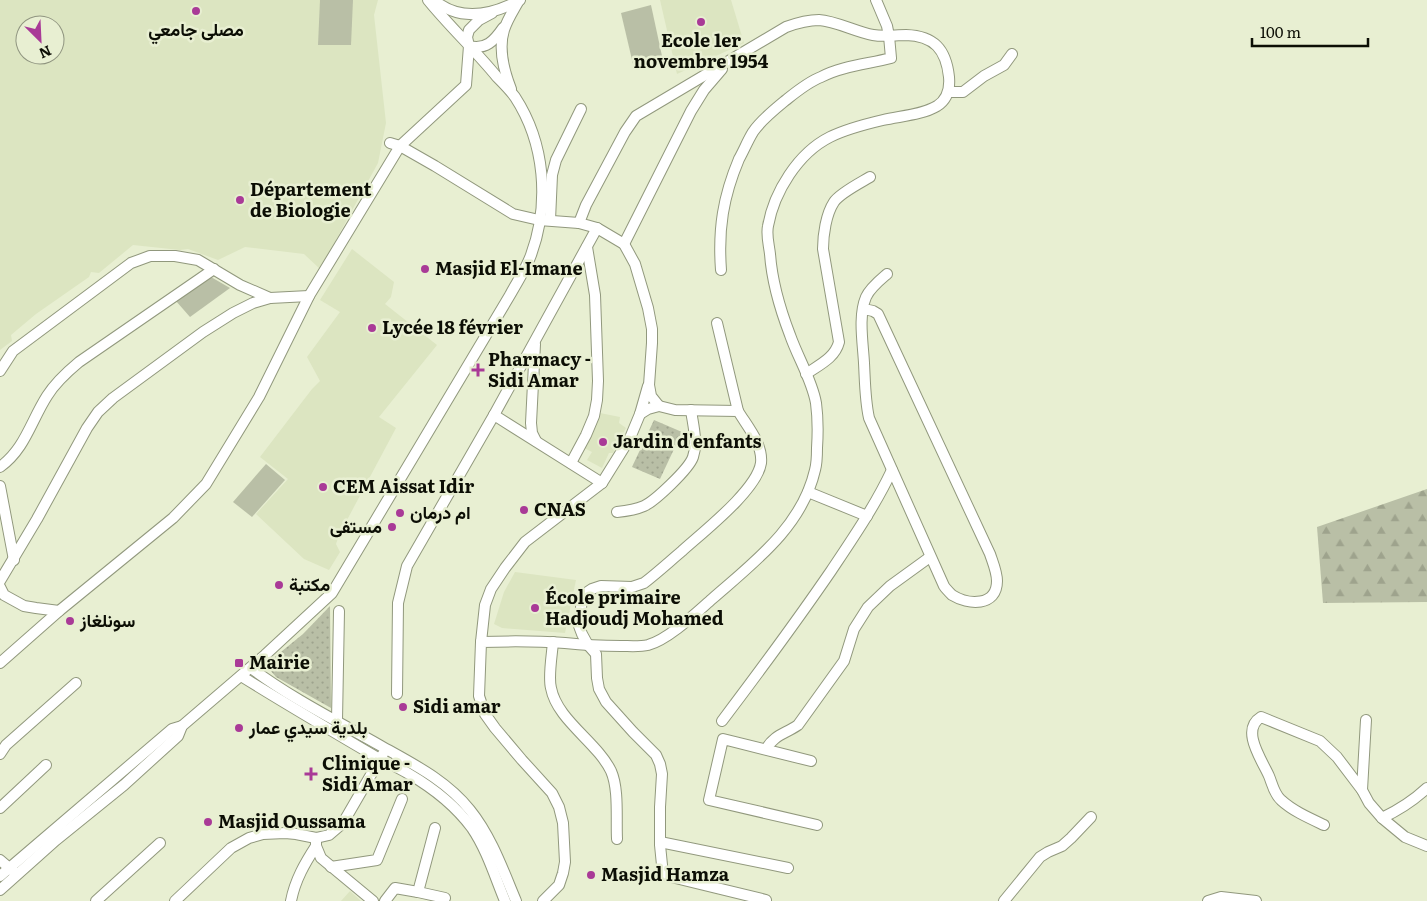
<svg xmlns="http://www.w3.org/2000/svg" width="1427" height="901" viewBox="0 0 1427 901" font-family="Literata,Vazirmatn,serif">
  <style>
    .built { fill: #dce5c1; fill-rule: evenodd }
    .forest { fill: url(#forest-firs) }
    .park { fill: url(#park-dots) }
    .pitch { fill: #b9bfa6 }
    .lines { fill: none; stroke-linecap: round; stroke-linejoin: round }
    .minor-casing { stroke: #91987d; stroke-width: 12 }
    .minor { stroke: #fff; stroke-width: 10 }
    .poi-dot { fill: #a93a97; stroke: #e8efd2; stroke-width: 2 }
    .labels { text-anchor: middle; stroke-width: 5; stroke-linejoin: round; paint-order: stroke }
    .poi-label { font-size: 18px; font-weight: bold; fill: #0c0e05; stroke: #e8efd2; text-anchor: start }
  </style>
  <defs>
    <pattern id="forest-firs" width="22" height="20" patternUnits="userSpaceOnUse" patternTransform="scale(1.25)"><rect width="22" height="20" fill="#b9bfa6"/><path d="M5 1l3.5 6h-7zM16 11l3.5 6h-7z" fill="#9ea38d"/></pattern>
    <pattern id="park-dots" width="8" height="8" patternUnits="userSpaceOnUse" patternTransform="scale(1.25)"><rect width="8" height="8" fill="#b9bfa6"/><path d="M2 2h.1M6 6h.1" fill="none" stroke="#9ea38d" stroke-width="1.8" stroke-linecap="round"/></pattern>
  </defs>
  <rect width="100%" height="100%" fill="#e8efd2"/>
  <g class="built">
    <path d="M 0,0 L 378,0 L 374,15 L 386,123 L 378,163 L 320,269 L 304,254 L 245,247 L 218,260 L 188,249 L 180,250 L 133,245 L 99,273 L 91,272 L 89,277 L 36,314 L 11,335 L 12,341 L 0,350 ZM 25,25 L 55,25 L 55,55 L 25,55 Z"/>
    <polygon points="660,0 731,0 744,43 677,74"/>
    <polygon points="352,249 394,282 391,297 385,304 437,345 379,417 396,428 339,535 336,544 340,552 329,570 304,559 256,514 288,479 260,457 312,389 320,381 307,357 340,312 320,300"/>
    <polygon points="600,413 620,417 619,423 626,428 613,453 609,453 602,468 587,460 592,452 584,448"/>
    <polygon points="515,572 576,580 565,633 502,628 494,624 504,592"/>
    <polygon points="350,891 361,901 341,901"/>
  </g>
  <polygon class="forest" points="1427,489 1427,602 1323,603 1317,527"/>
  <g class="park">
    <polygon points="654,420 682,432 660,479 632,467"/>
    <polygon points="330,606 331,708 276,677 270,670 271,660 303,634"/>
  </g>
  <g class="pitch">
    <polygon points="320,0 353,0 351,45 318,45"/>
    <polygon points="651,5 662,56 633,64 621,13"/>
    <polygon points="211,277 230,288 190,317 176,301"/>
    <polygon points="266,464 285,480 252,517 233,502"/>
  </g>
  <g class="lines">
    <defs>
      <g id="minor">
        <path d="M 434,0 C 460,22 492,15 520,0"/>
        <path d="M 469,46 C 486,50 494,41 503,28"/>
        <path d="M 511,89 C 504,71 498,49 504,30 C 507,20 513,11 518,2"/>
        <polyline points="949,92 963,92 984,76 1004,65 1012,54"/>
        <polyline points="390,143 400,146 435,166 513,214 539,220 579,223 597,228 624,244 635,264 648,308 652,329 652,343 649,385 651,396 659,406 648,409 640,414"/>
        <polyline points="550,220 552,175 556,160 581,109"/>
        <polyline points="624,244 691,111 704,90 722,69"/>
        <path d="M 721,270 C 718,229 723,197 739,159 C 744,150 748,140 753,132 C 761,120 775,109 786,100 C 796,92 808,82 821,77 C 842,66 868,64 891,58 L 889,36 L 887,26 L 876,0"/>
        <path d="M 864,309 L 873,311 L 878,314 L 990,554 C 993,563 997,572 997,581 C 997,607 968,605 952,595 C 949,592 946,589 944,586 L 869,418 C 865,400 865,381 864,363 C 863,343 858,316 866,297 C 870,288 880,280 887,274"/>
        <polyline points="717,323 738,411"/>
        <polyline points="535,344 531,423 532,433 536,441"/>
        <polyline points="0,371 13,351 131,263 150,256 175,256 198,260 240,285 270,298"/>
        <path d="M 806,374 C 819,365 835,358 839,342 L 823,249 C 823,235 826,214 834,202 C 840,193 860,183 870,177"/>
        <path d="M 659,406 L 675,410 L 738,411 C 747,426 763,444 761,463 C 757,490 703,532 682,551 C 669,562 657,573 644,583 L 632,587 L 601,586 L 592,589 L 586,593 L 582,599 L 579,626 L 582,634 L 588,645 L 596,654 L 597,678 L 599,689 L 606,702 L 633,732 L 656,755 L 660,764 L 662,774 L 660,807 L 660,845 L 663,875 L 766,900"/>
        <polyline points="494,415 602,483"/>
        <polyline points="571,463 586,435 594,416 597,400 598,381 595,295 587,247"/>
        <path d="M 0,467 C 25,449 31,421 47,396 C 55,383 67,372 79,362 L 214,269"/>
        <polyline points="0,486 14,560"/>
        <polyline points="808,492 867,516"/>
        <path d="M 617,512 C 627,511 635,510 644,506 C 655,501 689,469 693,457 C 698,443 693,425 691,410"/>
        <polyline points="0,581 37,519 87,428 98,412 113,398 203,332 233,313 253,303 270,298 309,296"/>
        <polyline points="0,587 4,595 24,606 36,608 59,611"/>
        <polyline points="481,642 485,605 491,589 505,568 525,542 602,483 630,438 640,414 648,386"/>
        <path d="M 553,642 C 552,655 548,677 551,688 C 557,720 597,742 611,771 C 619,789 616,818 617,839"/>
        <polyline points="0,663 59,611 173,518 206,484 259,397 309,296 400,146 466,85 469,46 467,37 469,30 479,20 492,13"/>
        <path d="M 251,668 C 291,698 337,721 381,746 C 413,764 446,780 470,810 C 491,836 503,870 516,901"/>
        <path d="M 241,676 C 286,704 332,731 378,758 C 388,763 399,768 409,774 C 433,788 455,805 472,828 C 487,850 495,877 505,901"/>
        <polyline points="397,694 398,603 407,566 494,415 597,228"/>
        <polyline points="337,720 339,611"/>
        <path d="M 722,721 C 759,672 796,622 831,571 C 853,538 875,506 892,470"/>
        <path d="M 766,749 C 774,735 785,734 798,725 L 844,661 L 854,629 L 868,607 L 890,586 L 930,557"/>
        <polyline points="0,754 6,745 76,683"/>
        <polyline points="811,761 723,739 709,800 817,825"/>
        <polyline points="1362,790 1366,720"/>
        <polyline points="0,808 46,765"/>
        <path d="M 1382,818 C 1399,810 1413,801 1427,788"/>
        <path d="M 1324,825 C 1309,818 1293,811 1281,800 C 1274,794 1272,783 1269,776 C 1262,760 1240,730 1261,717 L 1320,741 L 1337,757 L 1362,790 L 1369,803 L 1382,818 L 1405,837 L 1427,846"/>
        <polyline points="316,838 316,846 321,858 373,901"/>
        <polyline points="660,842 788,868"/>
        <polyline points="0,860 14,872"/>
        <polyline points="331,867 377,860 402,799"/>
        <polyline points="0,876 172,729 182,726"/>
        <path d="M 0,890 L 56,840 L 124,785 L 178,736 L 182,726 L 265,655 L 332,593 L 510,295 C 517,282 526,269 531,255 C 550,203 545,143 515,97 C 510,90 503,83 497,77 C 475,50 450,27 428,0"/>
        <polyline points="418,892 445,898"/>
        <polyline points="96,901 160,843"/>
        <polyline points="175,901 231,848 249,838 263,834 285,833 296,834 316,838 329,835 343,823 383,754"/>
        <path d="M 291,901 C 295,880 305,863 316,846"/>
        <polyline points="385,901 395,888 418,892 435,828"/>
        <path d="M 543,901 L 559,885 L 563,873 L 565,862 L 563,823 L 559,807 L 552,793 L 522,760 L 495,728 L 485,714 L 479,696 L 481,642 C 509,641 537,641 565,643 C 583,645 602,646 621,646 C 629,646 640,647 648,645 C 669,639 696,613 712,599 C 753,563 802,527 815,470 C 817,463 817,455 817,448 C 818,433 818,418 816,403 C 812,380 798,358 790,335 C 780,309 772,282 770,254 C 769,245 766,235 768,226 C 774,192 798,153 830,137 C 846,129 866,124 883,120 C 900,116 922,115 937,106 C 948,99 950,88 949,77 C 946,49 934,36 906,35 C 895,35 884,37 873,35 C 856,32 836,21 819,20 C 807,20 797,23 786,27 L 636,116 L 625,132 L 586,205 L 579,223"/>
        <polyline points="1004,901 1040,857 1048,852 1062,846 1071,838 1091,817"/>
        <polyline points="1208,901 1221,897 1256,901"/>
      </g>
    </defs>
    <use href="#minor" class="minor-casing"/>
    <use href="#minor" class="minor"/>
  </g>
  <g class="poi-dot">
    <circle cx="196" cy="11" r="5"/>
    <circle cx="701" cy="22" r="5"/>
    <circle cx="240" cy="200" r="5"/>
    <circle cx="425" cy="269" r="5"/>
    <circle cx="372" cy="328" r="5"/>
    <path d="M475.5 362.5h5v5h5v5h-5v5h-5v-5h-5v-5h5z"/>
    <circle cx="603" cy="442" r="5"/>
    <circle cx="323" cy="487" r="5"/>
    <circle cx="524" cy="510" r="5"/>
    <circle cx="400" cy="513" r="5"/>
    <circle cx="392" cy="527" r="5"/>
    <circle cx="279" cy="585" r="5"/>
    <circle cx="535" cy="608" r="5"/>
    <circle cx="70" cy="621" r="5"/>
    <rect x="234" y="658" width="10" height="10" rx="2.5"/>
    <circle cx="403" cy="707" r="5"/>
    <circle cx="239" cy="728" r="5"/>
    <path d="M308.5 766.5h5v5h5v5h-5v5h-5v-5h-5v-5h5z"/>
    <circle cx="208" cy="822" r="5"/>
    <circle cx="591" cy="875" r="5"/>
  </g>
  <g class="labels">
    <g class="poi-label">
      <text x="196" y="36" text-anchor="middle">مصلى جامعي</text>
      <text x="701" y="47" text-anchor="middle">Ecole 1er<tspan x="701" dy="21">novembre 1954</tspan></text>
      <text x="250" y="196">Département<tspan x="250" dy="21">de Biologie</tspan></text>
      <text x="435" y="275">Masjid El-Imane</text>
      <text x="382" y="334">Lycée 18 février</text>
      <text x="488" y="366">Pharmacy -<tspan x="488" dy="21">Sidi Amar</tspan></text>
      <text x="613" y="448">Jardin d'enfants</text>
      <text x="333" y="493">CEM Aissat Idir</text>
      <text x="534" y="516">CNAS</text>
      <text x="410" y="519">ام درمان</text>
      <text x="382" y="533" text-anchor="end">مستفى</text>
      <text x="289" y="591">مكتبة</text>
      <text x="545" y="604">École primaire<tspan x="545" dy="21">Hadjoudj Mohamed</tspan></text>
      <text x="80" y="627">سونلغاز</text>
      <text x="249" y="669">Mairie</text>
      <text x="413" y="713">Sidi amar</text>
      <text x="249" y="734">بلدية سيدي عمار</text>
      <text x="322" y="770">Clinique -<tspan x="322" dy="21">Sidi Amar</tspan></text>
      <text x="218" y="828">Masjid Oussama</text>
      <text x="601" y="881">Masjid Hamza</text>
    </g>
  </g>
  <g transform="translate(40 40) rotate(156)"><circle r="24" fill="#e8efd2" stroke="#909580"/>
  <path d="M0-4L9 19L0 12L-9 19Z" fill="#a93a97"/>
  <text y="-8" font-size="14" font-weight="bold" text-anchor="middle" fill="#0c0e05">N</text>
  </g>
  <path d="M1252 38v8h116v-8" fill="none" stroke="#0c0e05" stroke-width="2.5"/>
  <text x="1260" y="38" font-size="15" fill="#0c0e05" stroke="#e8efd2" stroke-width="4" paint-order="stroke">100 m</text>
</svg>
